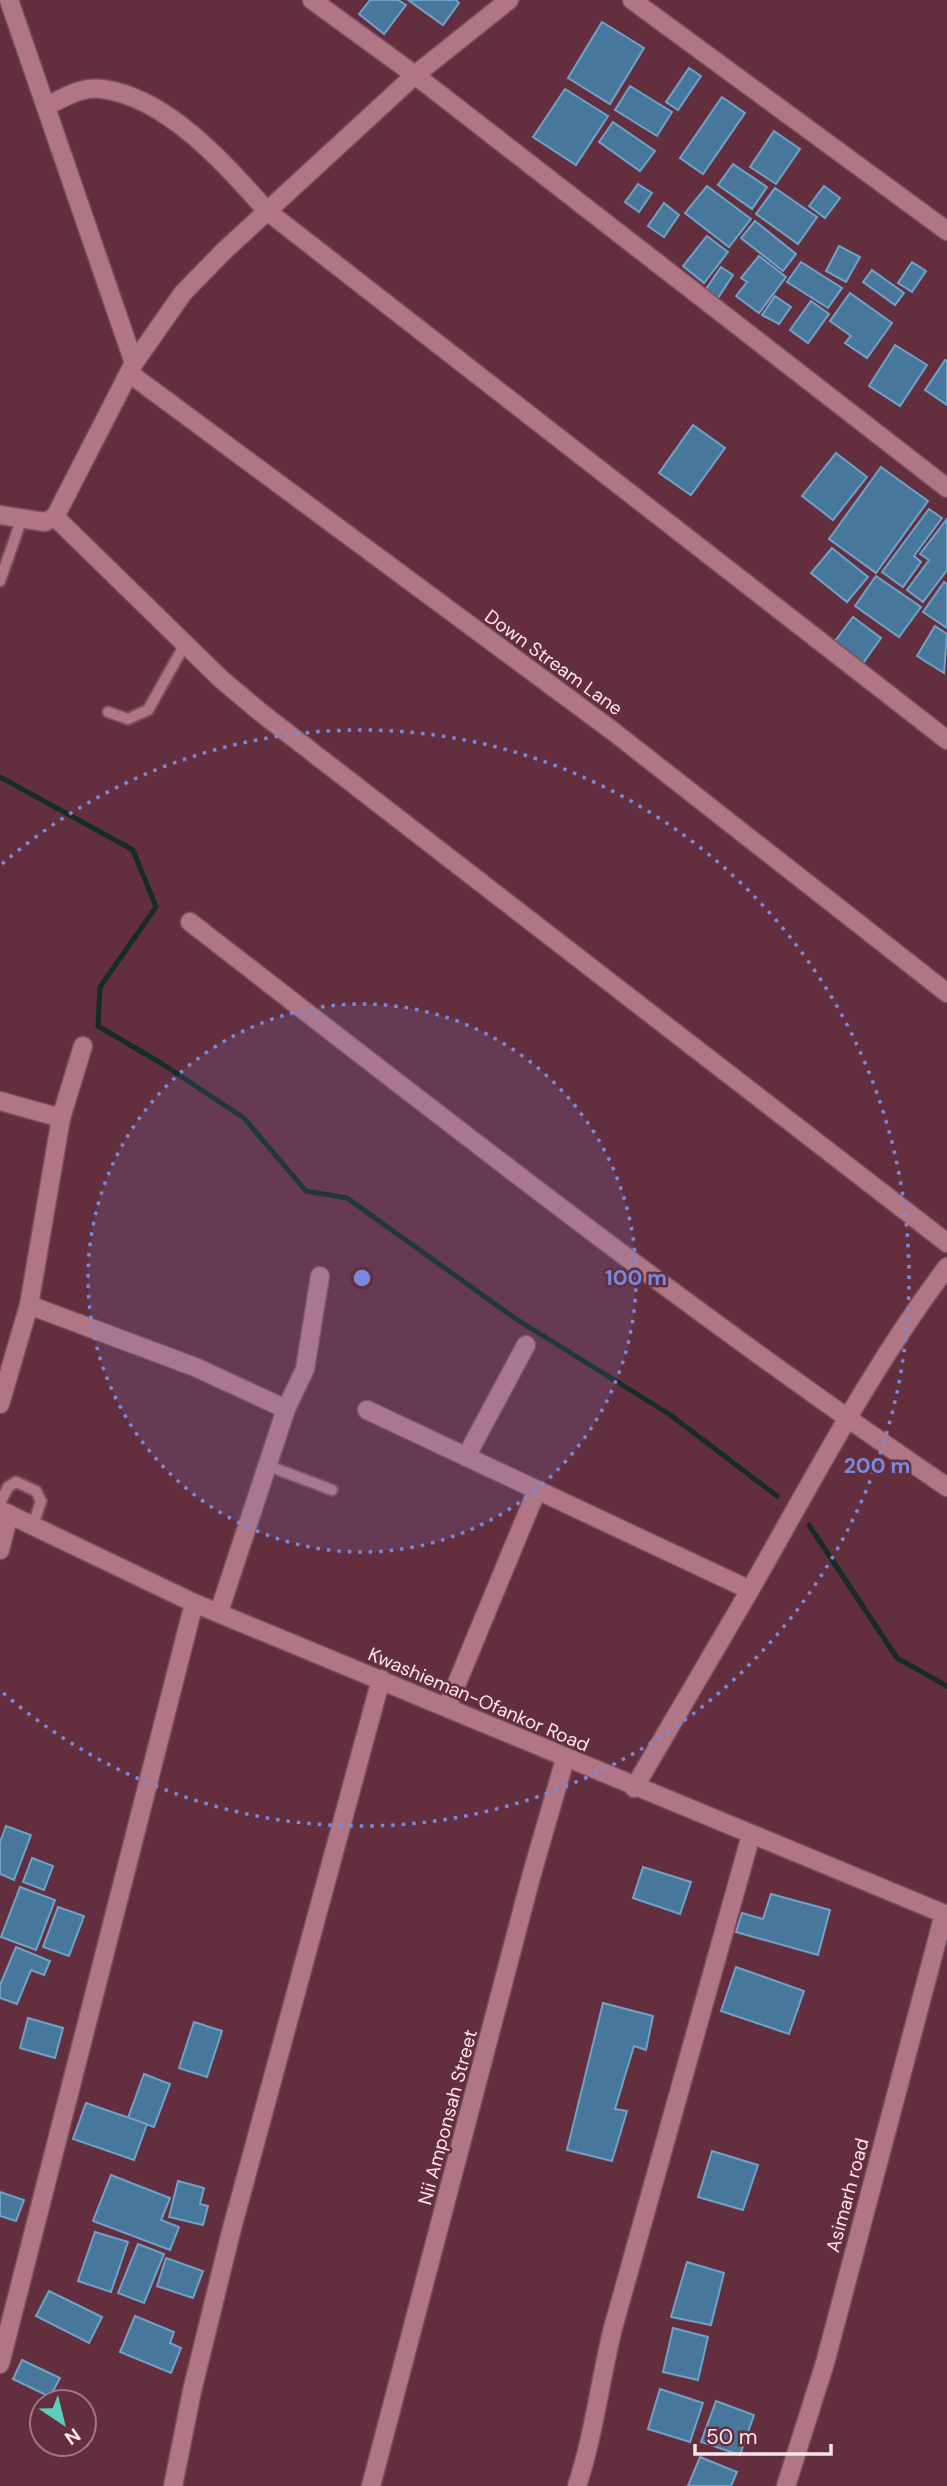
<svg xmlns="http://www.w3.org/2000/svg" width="947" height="2486" viewBox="0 0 947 2486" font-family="'DM Sans',sans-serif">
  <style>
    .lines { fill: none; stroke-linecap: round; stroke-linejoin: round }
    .stream { stroke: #152c28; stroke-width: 5 }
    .building { fill: #47789b; stroke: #70a2c8; stroke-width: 2 }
    .service-casing { stroke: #794f5d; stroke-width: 14 }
    .minor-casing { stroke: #794f5d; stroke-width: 21 }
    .secondary-casing { stroke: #794f5d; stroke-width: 21 }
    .service { stroke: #b17686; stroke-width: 10 }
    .minor { stroke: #b17686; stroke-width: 18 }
    .secondary { stroke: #b17686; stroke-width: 18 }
    .ring { fill: none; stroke: #778adf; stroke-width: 3.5; stroke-dasharray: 3.5 7 }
    .labels { text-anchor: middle; stroke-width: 5; stroke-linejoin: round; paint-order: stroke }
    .street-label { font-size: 19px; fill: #ffe4ea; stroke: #632f3f }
    .centre { fill: #778adf; stroke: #632f3f; stroke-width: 3.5 }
    .ring-label { font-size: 21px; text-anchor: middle; font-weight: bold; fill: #778adf; stroke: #632f3f; stroke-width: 5; stroke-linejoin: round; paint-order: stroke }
  </style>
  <rect width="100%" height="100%" fill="#632f3f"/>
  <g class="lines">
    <g class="stream">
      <polyline points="0,777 133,850 156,907 100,987 98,1026 164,1065 244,1118 306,1191 347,1198 516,1319 669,1414 777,1496"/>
      <polyline points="809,1525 897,1658 947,1686"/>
    </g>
  </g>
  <g class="building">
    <polygon points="370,0 398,0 406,5 384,34 359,14"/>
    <polygon points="408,0 456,0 459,3 443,25"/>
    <polygon points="602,22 644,48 610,104 568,78"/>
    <polygon points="689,68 701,76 678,110 666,102"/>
    <polygon points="630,86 672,112 657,136 615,110"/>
    <polygon points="565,89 608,116 576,165 533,137"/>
    <polygon points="722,97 745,113 703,174 680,158"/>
    <polygon points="613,122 655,151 640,171 599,142"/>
    <polygon points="774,131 800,149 776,184 750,167"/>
    <polygon points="733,164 767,187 752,209 718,185"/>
    <polygon points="638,184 652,193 639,212 625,202"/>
    <polygon points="707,186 751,219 729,247 685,213"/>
    <polygon points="824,186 840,198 825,218 809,206"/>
    <polygon points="775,188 817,217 798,244 756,214"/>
    <polygon points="664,203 679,215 664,237 648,226"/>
    <polygon points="755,221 796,254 783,271 741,238"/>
    <polygon points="707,236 728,252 704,283 683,266"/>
    <polygon points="839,246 860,257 846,282 826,271"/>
    <polygon points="759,256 786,277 759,313 736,296 747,282 741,278"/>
    <polygon points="801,262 842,288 828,308 787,282"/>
    <polygon points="912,262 926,271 912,292 898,283"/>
    <polygon points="721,267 733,275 718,298 706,289"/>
    <polygon points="872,270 904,293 895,305 863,282"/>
    <polygon points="850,293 892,323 867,358 845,343 851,336 830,321"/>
    <polygon points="775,296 791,307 779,324 762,315"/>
    <polygon points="811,301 829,314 808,343 790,330"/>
    <polygon points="895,345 927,365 900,406 869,386"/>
    <polygon points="945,360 947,361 947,405 925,390"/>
    <polygon points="693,425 725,448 691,495 659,473"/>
    <polygon points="836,453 867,477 833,520 802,496"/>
    <polygon points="881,467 928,501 876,573 829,539"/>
    <polygon points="929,509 942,518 914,556 921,562 903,587 882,572"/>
    <polygon points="947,519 947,570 923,602 907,590 929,560 920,554"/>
    <polygon points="832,548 868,577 847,602 811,573"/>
    <polygon points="876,576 921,607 899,637 855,606"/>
    <polygon points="944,582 947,584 947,628 923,612"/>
    <polygon points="853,617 881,638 861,666 832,645"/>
    <polygon points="935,626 947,634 944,673 917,656"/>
    <polygon points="6,1826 31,1835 14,1880 0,1874 0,1842"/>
    <polygon points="32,1858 53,1866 44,1890 23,1882"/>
    <polygon points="643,1867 691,1882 680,1914 633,1898"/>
    <polygon points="20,1887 55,1900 36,1950 1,1937"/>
    <polygon points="771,1894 830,1910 818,1955 736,1932 742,1913 763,1919"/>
    <polygon points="58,1907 84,1916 69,1956 43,1947"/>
    <polygon points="16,1947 50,1961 44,1975 31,1970 17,2004 0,1998 0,1985"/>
    <polygon points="736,1967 804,1991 789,2034 721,2011"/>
    <polygon points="603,2003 653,2016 646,2050 634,2046 615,2109 627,2111 612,2161 567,2150"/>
    <polygon points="28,2018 63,2028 55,2058 20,2048"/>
    <polygon points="194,2022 222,2031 207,2077 179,2068"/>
    <polygon points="144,2074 170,2084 154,2127 128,2118"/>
    <polygon points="86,2103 147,2124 134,2160 73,2139"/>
    <polygon points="712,2151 758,2165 743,2210 698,2197"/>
    <polygon points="111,2175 170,2198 161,2220 179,2227 170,2250 93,2221"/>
    <polygon points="178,2181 204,2188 200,2204 208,2206 203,2225 169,2217"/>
    <polygon points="0,2192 24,2200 16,2221 0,2216"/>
    <polygon points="95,2232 128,2242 111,2292 78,2281"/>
    <polygon points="138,2244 164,2254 144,2303 118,2293"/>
    <polygon points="166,2258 203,2271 193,2298 157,2286"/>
    <polygon points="687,2262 724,2273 711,2325 671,2317"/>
    <polygon points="49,2291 102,2317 89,2343 36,2316"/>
    <polygon points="135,2316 174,2332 170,2343 181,2348 171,2373 120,2352"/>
    <polygon points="673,2328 708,2337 698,2380 663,2372"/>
    <polygon points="22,2360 60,2378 50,2397 13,2379"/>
    <polygon points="660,2389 703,2403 690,2442 648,2429"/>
    <polygon points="716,2401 754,2415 740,2455 701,2442"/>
    <polygon points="700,2457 737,2472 731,2486 688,2486"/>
  </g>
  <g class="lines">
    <defs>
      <g id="service">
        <polyline points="0,581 22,518"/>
        <polyline points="108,712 128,719 148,710 185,644"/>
        <polyline points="266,1465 332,1490"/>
        <polyline points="0,1503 8,1487 16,1482 36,1491 41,1501 33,1525"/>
      </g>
      <g id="minor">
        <polyline points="9,0 134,363"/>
        <polyline points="312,0 415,75 947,488"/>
        <polyline points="632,0 947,231"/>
        <path d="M 46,106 C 64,98 81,86 102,89 C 167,97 226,165 267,211 L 947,740"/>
        <polyline points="129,373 614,732 947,993"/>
        <polyline points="0,515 45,522 55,517 134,363 183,293 225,250 415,75 509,0"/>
        <polyline points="55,517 221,679 259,711 947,1243"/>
        <path d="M 190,922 C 439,1115 687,1310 947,1487"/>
        <polyline points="0,1101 61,1118"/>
        <polyline points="29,1305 195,1367 286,1409"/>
        <polyline points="0,1404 29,1305 61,1118 83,1046"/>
        <polyline points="367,1410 750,1590"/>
        <polyline points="466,1457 526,1345"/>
        <polyline points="0,1550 9,1514"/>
        <polyline points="219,1612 286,1409 305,1369 320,1276"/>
        <polyline points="447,1707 537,1490"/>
        <path d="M 634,1788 C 673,1722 712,1656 750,1590 C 813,1480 870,1369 947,1267"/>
        <polyline points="0,2364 194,1603"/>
        <polyline points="173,2486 192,2391 231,2232 381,1679"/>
        <polyline points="371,2486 531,1877 565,1759"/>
        <path d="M 577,2486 C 594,2435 600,2380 613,2328 L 751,1835"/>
        <polyline points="786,2486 825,2363 944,1914"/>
      </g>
      <polyline id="secondary" points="0,1510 194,1603 947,1915"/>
    </defs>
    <use href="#service" class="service-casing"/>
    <use href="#minor" class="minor-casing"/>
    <use href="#secondary" class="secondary-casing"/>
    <use href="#service" class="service"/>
    <use href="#minor" class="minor"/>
    <use href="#secondary" class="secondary"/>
  </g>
  <circle cx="362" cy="1278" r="274" fill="#778adf" fill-opacity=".12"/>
  <g class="ring">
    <circle cx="362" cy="1278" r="274"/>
    <path d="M2 864A548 548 0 1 1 2 1692"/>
  </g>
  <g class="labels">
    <g class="street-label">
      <text transform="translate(554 662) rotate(36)" y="7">Down Stream Lane</text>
      <text transform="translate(479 1699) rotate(23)" y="7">Kwashieman-Ofankor Road</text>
      <text transform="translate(447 2117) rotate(-75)" y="7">Nii Amponsah Street</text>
      <text transform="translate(847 2195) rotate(-75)" y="7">Asimarh road</text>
    </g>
  </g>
  <circle cx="362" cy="1278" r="10" class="centre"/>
  <g class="ring-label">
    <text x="636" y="1285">100 m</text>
    <text x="877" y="1473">200 m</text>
  </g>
  <g transform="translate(63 2423) rotate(145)"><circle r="33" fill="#632f3f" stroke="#a17783" stroke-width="2"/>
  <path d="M0-5L12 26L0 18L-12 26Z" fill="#5bcebc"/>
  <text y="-10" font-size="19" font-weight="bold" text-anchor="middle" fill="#ffe4ea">N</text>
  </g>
  <path d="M695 2444v10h136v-10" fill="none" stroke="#ffe4ea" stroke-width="3.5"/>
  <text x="706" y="2444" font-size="21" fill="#ffe4ea" stroke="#632f3f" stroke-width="5" paint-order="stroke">50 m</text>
</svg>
